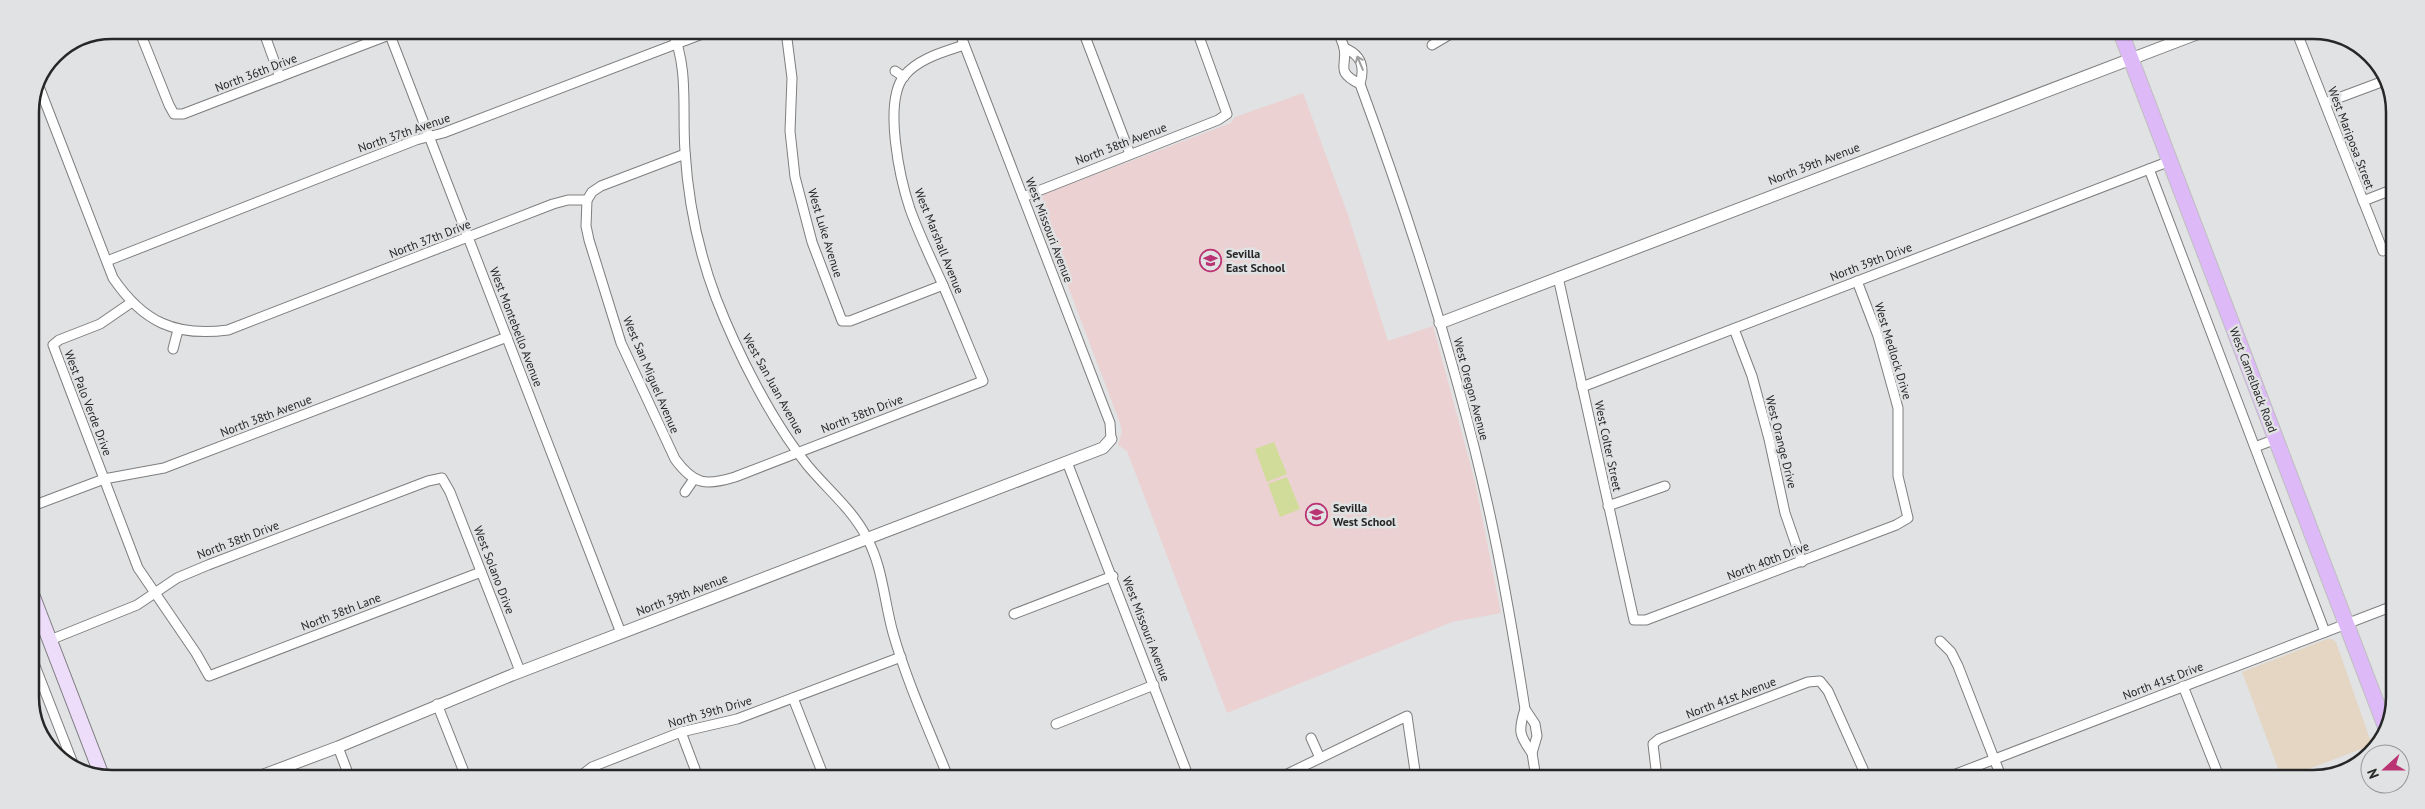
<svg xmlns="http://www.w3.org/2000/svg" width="2425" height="809" viewBox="0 0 2425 809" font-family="'PT Sans',sans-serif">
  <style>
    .commercial { fill: #e4d6c3 }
    .education { fill: #ebd1d2 }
    .green { fill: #d1dc9a }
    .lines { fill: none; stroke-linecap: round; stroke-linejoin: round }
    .minor-casing { stroke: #7e7e7f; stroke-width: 11 }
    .tertiary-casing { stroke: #7e7e7f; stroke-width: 13 }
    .secondary-casing { stroke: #7e7e7f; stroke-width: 16 }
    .primary-casing { stroke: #bebebe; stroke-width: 17 }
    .minor { stroke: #fff; stroke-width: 9 }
    .tertiary { stroke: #fff; stroke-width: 11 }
    .secondary { stroke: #eedcfb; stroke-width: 14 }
    .primary { stroke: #ddb9f8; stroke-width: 15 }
    .oneway { stroke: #9e9e9e }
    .labels { text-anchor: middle; stroke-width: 5; stroke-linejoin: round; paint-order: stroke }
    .street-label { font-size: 12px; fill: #272727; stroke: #e1e2e3 }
    .poi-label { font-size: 12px; font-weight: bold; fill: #272727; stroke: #e1e2e3; text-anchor: start }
    .rim { fill: none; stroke: #272727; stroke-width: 2.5 }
  </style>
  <rect width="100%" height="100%" fill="#e1e2e3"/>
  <polygon class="commercial" points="2327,639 2332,639 2336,642 2372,745 2282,779 2242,672"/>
  <g class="education">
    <polygon points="2138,33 2165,33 2145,40"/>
    <polygon points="1303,93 1348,215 1388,341 1433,326 1475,482 1501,613 1452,622 1227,713 1127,451 1118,445 1122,432 1120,423 1036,202 1039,196 1231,123 1235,117"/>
  </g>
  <g class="green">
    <polygon points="1274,442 1287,474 1267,482 1255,449"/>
    <polygon points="1287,477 1300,509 1280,517 1268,484"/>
  </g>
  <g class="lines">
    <defs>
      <g id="minor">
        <polyline points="139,30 169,105 174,114 183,114 402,30"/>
        <polyline points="263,30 280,77"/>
        <polyline points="388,30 621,633"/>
        <path d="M 672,31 C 689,67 682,112 685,151 C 688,200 699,253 716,298 C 737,352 772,422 808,466 C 828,490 853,510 867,538 C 883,568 884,601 893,633 C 907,682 929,730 948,777"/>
        <polyline points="786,31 792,78 790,131 795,177 812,242 842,321 850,321 943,285"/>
        <polyline points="959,31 1110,423 1111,439"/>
        <polyline points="1083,31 1130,154"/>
        <path d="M 1338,32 C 1340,36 1342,42 1344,47 C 1348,66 1334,71 1360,84"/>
        <polyline points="2297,33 2383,251"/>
        <polyline points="1432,45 1454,32"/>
        <path d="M 1344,48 C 1362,55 1365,67 1360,84 C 1412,225 1458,368 1490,515 C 1504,579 1515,645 1525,709 L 1535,724 L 1537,736 L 1532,753 L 1536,778"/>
        <polyline points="895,71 904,77"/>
        <path d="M 40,89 L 113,278 C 143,322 175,337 228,330 L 553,204 L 568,200 L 587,200 L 592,192 L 601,186 L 685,154"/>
        <polyline points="2325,103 2384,81"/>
        <polyline points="2149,169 2325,632"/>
        <polyline points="1023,197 1218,120 1227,114 1197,31"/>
        <path d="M 587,200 L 586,226 L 589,240 L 621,343 L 675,459 C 694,485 706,486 735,477 L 983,381 C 969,348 956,315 942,283 C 931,259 919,234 910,209 C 900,179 883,103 904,76 C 919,58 944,52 964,45"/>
        <polyline points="2363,201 2394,189"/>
        <polyline points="107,261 416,140 443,133 710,31"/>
        <polyline points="1558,277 1634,620 1646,620 1896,525 1908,518 1898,476 1898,408 1878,336 1857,281"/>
        <polyline points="132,302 100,324 59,340 53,345 138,568 196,653 209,676 481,572"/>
        <polyline points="1734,329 1752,376 1769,439 1785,513 1802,562"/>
        <polyline points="173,349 178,330"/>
        <polyline points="1582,387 2170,161"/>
        <polyline points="2255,447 2276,439"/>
        <polyline points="1067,462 1189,778"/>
        <polyline points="685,492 694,479"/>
        <polyline points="1608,506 1665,486"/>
        <polyline points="30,507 104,479 164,468 507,337"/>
        <polyline points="1014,614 1113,576"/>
        <polyline points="50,640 137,605 177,578 208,565 428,481 442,478 450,492 520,671"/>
        <polyline points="1940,641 1951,652 1958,666 2002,779"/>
        <polyline points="30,653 74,766"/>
        <polyline points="2183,686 2220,779"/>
        <polyline points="793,698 824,777"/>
        <polyline points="437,704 466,777"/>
        <path d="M 1525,709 C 1518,731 1519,735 1532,753"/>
        <polyline points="1056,724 1154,685"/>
        <polyline points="681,732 698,777"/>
        <polyline points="1311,738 1320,758"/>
        <polyline points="338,747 349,776"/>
        <polyline points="584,777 583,774 592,767 681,732 737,719 901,657"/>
        <polyline points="1279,778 1407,716 1416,778"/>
        <polyline points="1657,778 1653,744 1659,739 1808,682 1820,681 1828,691 1867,778"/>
        <polyline points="1943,779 2393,606"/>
      </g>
      <g id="tertiary">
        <polyline points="1440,323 2199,33"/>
        <polyline points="261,776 338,747 512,675 1103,448 1111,439"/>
      </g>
      <polyline id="secondary" points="30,589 102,776"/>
      <polyline id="primary" points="2121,33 2386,728"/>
    </defs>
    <use href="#minor" class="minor-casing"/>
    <use href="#tertiary" class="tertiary-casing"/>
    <use href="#secondary" class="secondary-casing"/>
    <use href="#primary" class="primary-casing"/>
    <use href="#minor" class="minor"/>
    <use href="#tertiary" class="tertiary"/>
    <use href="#secondary" class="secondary"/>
    <use href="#primary" class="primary"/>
  </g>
  <defs><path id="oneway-shaft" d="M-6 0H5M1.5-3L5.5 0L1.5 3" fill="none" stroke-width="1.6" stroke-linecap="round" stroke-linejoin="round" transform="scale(1.25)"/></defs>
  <use class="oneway" href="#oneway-shaft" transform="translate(1360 63) rotate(-113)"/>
  <defs>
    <symbol id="school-ring" viewBox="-11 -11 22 22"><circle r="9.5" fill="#e1e2e3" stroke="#ba3373" stroke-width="1.5"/><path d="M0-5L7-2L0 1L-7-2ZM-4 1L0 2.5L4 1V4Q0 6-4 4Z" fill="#ba3373"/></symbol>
  </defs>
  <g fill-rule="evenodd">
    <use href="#school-ring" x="1198" y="248" width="25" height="25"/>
    <use href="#school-ring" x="1304" y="502" width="25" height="25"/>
  </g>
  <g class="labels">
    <g class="street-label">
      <text transform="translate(256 73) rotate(-21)" y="4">North 36th Drive</text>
      <text transform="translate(404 133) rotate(-19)" y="4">North 37th Avenue</text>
      <text transform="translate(2351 138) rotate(69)" y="4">West Mariposa Street</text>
      <text transform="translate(1121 144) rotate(-21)" y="4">North 38th Avenue</text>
      <text transform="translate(1814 164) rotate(-21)" y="4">North 39th Avenue</text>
      <text transform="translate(1049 230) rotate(69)" y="4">West Missouri Avenue</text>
      <text transform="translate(825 233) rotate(73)" y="4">West Luke Avenue</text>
      <text transform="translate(430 239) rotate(-21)" y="4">North 37th Drive</text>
      <text transform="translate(939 241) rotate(68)" y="4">West Marshall Avenue</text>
      <text transform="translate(1871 262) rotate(-21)" y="4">North 39th Drive</text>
      <text transform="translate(516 327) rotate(69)" y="4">West Montebello Avenue</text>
      <text transform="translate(1893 351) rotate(73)" y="4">West Medlock Drive</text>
      <text transform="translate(651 375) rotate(67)" y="4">West San Miguel Avenue</text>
      <text transform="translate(2253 380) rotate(69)" y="4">West Camelback Road</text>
      <text transform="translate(773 384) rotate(61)" y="4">West San Juan Avenue</text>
      <text transform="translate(1471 389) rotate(75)" y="4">West Oregon Avenue</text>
      <text transform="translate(88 403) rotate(69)" y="4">West Palo Verde Drive</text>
      <text transform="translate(862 414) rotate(-21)" y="4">North 38th Drive</text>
      <text transform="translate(266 416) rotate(-21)" y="4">North 38th Avenue</text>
      <text transform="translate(1781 442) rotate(76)" y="4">West Orange Drive</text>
      <text transform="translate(1608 446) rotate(78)" y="4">West Colter Street</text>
      <text transform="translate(238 540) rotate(-21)" y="4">North 38th Drive</text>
      <text transform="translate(1768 561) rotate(-21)" y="4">North 40th Drive</text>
      <text transform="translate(494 570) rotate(69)" y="4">West Solano Drive</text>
      <text transform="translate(682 595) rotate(-21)" y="4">North 39th Avenue</text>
      <text transform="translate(341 612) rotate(-21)" y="4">North 38th Lane</text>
      <text transform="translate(1146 629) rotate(69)" y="4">West Missouri Avenue</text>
      <text transform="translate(2163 681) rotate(-21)" y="4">North 41st Drive</text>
      <text transform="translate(1731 698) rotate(-21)" y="4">North 41st Avenue</text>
      <text transform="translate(710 712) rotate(-16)" y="4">North 39th Drive</text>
    </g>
    <g class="poi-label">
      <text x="1226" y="258">Sevilla<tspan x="1226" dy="14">East School</tspan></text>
      <text x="1333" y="512">Sevilla<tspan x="1333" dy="14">West School</tspan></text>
    </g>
  </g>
  <path d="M0 0H2425V809H0ZM112 39H2313A73 73 0 0 1 2386 112V697A73 73 0 0 1 2313 770H112A73 73 0 0 1 39 697V112A73 73 0 0 1 112 39Z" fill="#e1e2e3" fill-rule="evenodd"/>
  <path class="rim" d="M112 39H2313A73 73 0 0 1 2386 112V697A73 73 0 0 1 2313 770H112A73 73 0 0 1 39 697V112A73 73 0 0 1 112 39Z"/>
  <g transform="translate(2385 769) rotate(249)"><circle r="24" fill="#e1e2e3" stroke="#979798"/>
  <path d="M0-4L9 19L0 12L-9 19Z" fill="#ba3373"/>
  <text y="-8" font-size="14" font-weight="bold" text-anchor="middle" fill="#272727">N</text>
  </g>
</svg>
